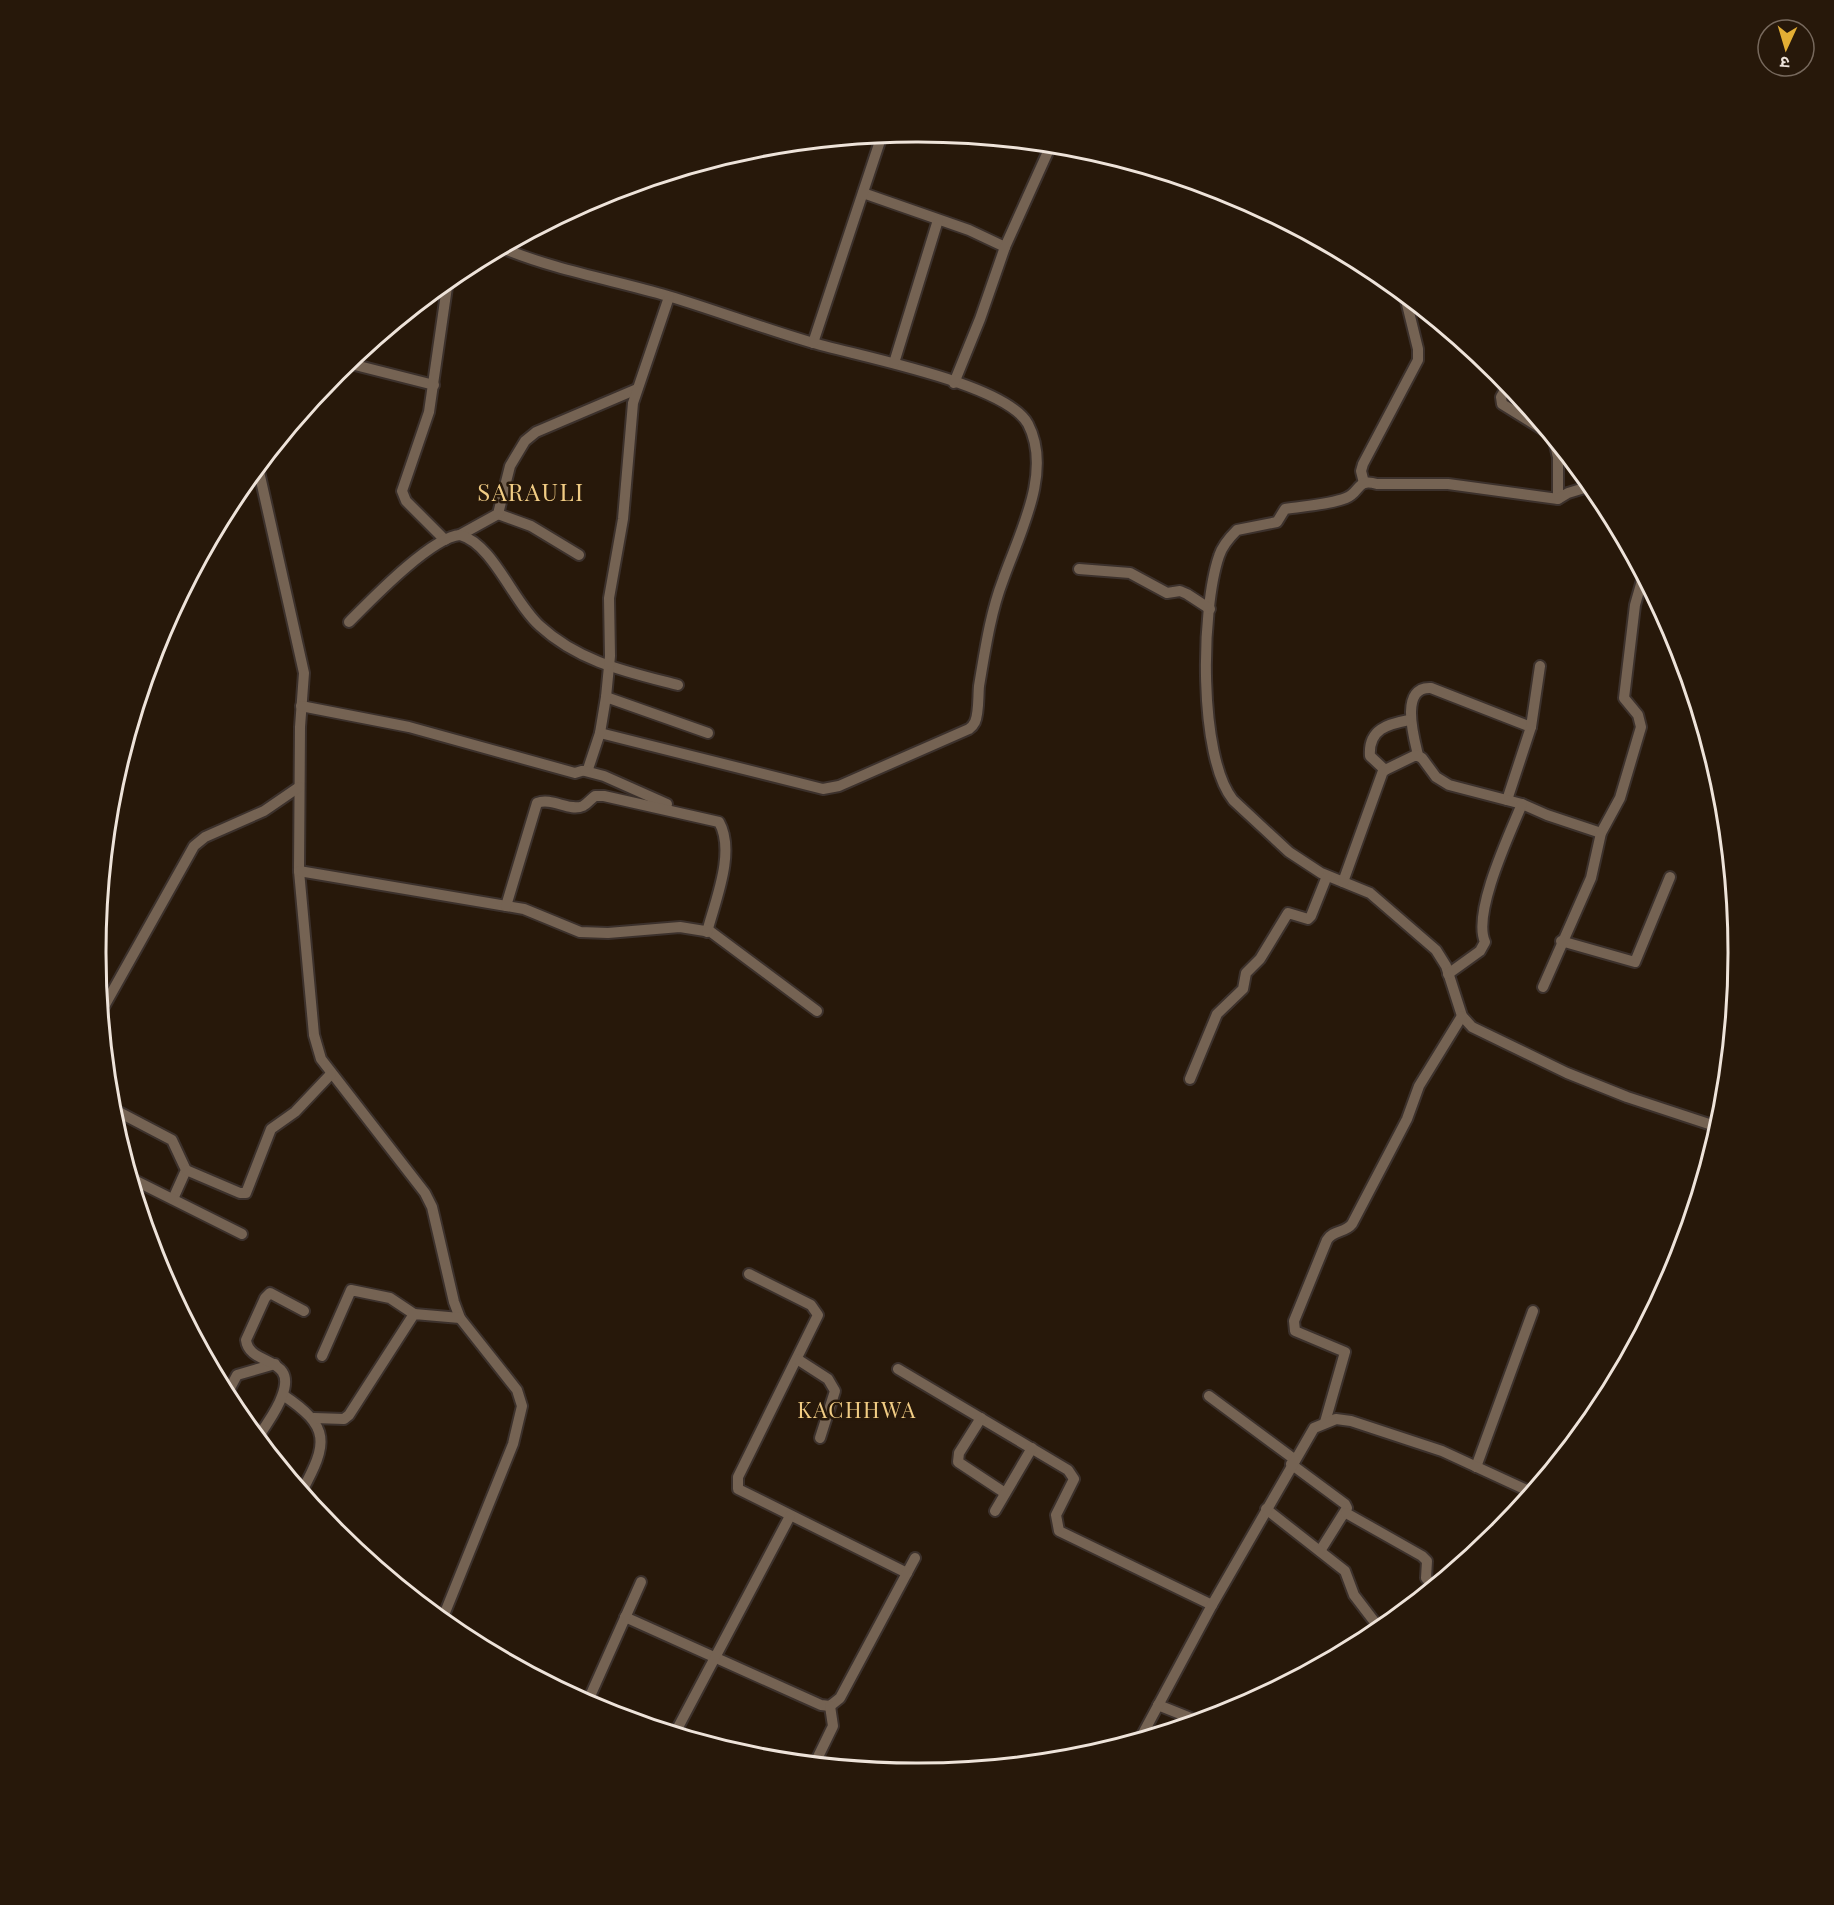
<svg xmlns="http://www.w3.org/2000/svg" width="1834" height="1905" viewBox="0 0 1834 1905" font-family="'Playfair Display','Noto Sans Devanagari',serif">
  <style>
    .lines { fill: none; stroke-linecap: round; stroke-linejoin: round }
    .minor-casing { stroke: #3c312c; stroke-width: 14 }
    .minor { stroke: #756353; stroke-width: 10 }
    .labels { text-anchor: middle; stroke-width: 5; stroke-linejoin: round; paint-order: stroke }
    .neighbourhood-label { font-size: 22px; letter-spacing: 1.5px; fill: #f1cc84; stroke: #27180a }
    .quarter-label { font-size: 24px; letter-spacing: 1.5px; fill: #f1cc84; stroke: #27180a }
    .rim { fill: none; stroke: #eee3da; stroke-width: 3 }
  </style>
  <rect width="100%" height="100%" fill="#27180a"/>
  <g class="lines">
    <defs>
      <g id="minor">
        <polyline points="863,193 969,230 1005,247"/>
        <path d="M 502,248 C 555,270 613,280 668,296 C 715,310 762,328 810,342 C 856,356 1006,383 1028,424 C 1053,472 1019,534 1003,580 C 990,614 985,651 979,686 C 978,697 979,713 975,722 C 973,726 972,727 969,729 L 839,786 L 823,789 L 600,733"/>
        <polyline points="813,343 882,135"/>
        <polyline points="347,363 434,385"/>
        <polyline points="894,363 938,220"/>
        <polyline points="954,383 980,319 1005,247 1051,145"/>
        <polyline points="1508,385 1501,397 1502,404 1547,432"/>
        <polyline points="1554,441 1558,457 1558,499"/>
        <polyline points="258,467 304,673 300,727 299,871 314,1035 321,1059 425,1193 432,1207 454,1302 460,1318 517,1390 522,1406 513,1444 442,1620"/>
        <polyline points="1364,483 1361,471 1363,464 1418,360 1418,349 1405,296"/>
        <path d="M 1591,486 L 1568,493 L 1558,499 L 1448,484 L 1377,484 C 1356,478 1361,492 1346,498 C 1328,505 1304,506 1285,509 L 1277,522 L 1237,530 C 1229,538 1222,546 1219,556 C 1201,609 1198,756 1233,800 L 1289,852 L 1321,873 L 1370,893 L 1436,950 L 1446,966 L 1462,1016 L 1472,1027 L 1567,1073 L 1627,1097 L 1718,1127"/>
        <polyline points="498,514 531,526 579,555"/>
        <polyline points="460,535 498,514 510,466 525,441 536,432 637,389"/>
        <polyline points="445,540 406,501 402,491 429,412 448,280"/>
        <polyline points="1079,569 1130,573 1167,593 1180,591 1187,594 1210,609"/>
        <path d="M 349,622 C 370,601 431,537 460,535 C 493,544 513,602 540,626 C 579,662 628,672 678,685"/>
        <polyline points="606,697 708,733"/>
        <polyline points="301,706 409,727 575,773 588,769 600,733 606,697 610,656 609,598 623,519 633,403 669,297"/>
        <path d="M 1418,755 C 1414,738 1399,686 1431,688 L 1531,727"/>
        <path d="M 1385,770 L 1370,756 C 1368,729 1388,724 1409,720"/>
        <polyline points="585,771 604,776 667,804"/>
        <polyline points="1507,800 1531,727 1540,666"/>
        <polyline points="299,871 524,909 580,932 608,933 680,927 711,932 817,1011"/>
        <polyline points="1343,882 1383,771 1416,755 1422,758 1436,777 1449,785 1522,804 1547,815 1601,833"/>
        <path d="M 506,906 L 537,803 C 552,797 569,812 583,806 C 587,804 591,799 595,796 L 604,796 L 719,822 C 736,852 715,901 707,932"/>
        <polyline points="1561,941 1635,962 1670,877"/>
        <path d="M 1448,974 L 1480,951 L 1485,942 C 1472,913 1510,833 1522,804"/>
        <polyline points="1543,987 1591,878 1601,833 1620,798 1641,727 1638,715 1624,698 1635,605 1643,577"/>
        <polyline points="102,1010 194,846 205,837 264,811 299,787"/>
        <polyline points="1190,1079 1217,1014 1243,989 1246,973 1260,959 1288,913 1308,919 1311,916 1327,876"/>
        <polyline points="111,1108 172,1140 186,1170 173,1199"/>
        <polyline points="186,1170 240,1193 246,1193 271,1129 295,1112 331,1074"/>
        <polyline points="132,1179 242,1234"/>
        <polyline points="749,1274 811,1305 818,1315 738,1477 738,1489 907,1573"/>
        <polyline points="322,1356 351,1290 390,1298 414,1314"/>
        <polyline points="797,1359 828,1379 835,1391 820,1438"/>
        <polyline points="898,1369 1068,1470 1074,1479 1056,1515 1059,1531 1212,1605"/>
        <polyline points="227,1394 237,1375 275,1364"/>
        <path d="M 283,1395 C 331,1427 328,1443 302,1491"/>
        <polyline points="1209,1396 1294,1459"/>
        <polyline points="314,1418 344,1419 349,1415 414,1314 460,1318"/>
        <polyline points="981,1418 959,1453 958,1462 1005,1493"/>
        <path d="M 1325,1422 L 1345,1352 L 1295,1331 L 1294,1321 L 1327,1240 C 1333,1230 1345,1233 1352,1224 L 1407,1119 L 1419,1086 L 1462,1016"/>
        <path d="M 258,1438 C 266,1424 277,1411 282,1396 C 298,1355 249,1367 246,1340 L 265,1298 L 270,1293 L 304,1311"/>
        <polyline points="1291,1464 1345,1504 1347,1508 1320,1551"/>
        <polyline points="1476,1467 1533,1311"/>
        <polyline points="1266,1509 1345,1571 1354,1595 1380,1629"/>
        <polyline points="995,1511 1032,1448"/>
        <polyline points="1346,1513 1422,1556 1427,1561 1426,1578 1433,1586"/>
        <polyline points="625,1617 821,1705 830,1706 840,1698 915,1558"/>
        <polyline points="587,1703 641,1582"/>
        <polyline points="1158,1705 1198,1721"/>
        <polyline points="675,1733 790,1516"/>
        <polyline points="1140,1739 1212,1605 1314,1428 1336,1419 1351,1421 1442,1451 1531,1492"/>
        <polyline points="815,1763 833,1726 830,1706"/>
      </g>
    </defs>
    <use href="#minor" class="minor-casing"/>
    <use href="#minor" class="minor"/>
  </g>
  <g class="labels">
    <g class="neighbourhood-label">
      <text x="857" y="1418">KACHHWA</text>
    </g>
    <g class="quarter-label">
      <text x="531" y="501">SARAULI</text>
    </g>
  </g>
  <path d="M0 0H1834V1905H0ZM916 142H918A810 810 0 0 1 1728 952V953A810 810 0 0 1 918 1763H916A810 810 0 0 1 106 953V952A810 810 0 0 1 916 142Z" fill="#27180a" fill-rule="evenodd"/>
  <path class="rim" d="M916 142H918A810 810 0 0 1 1728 952V953A810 810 0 0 1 918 1763H916A810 810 0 0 1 106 953V952A810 810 0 0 1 916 142Z"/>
  <g transform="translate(1786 48) rotate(184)"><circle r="28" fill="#27180a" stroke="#77695d" stroke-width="1.5"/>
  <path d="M0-4.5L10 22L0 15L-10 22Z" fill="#e3ae34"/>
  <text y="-9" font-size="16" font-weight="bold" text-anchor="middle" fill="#eee3da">उ</text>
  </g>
</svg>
